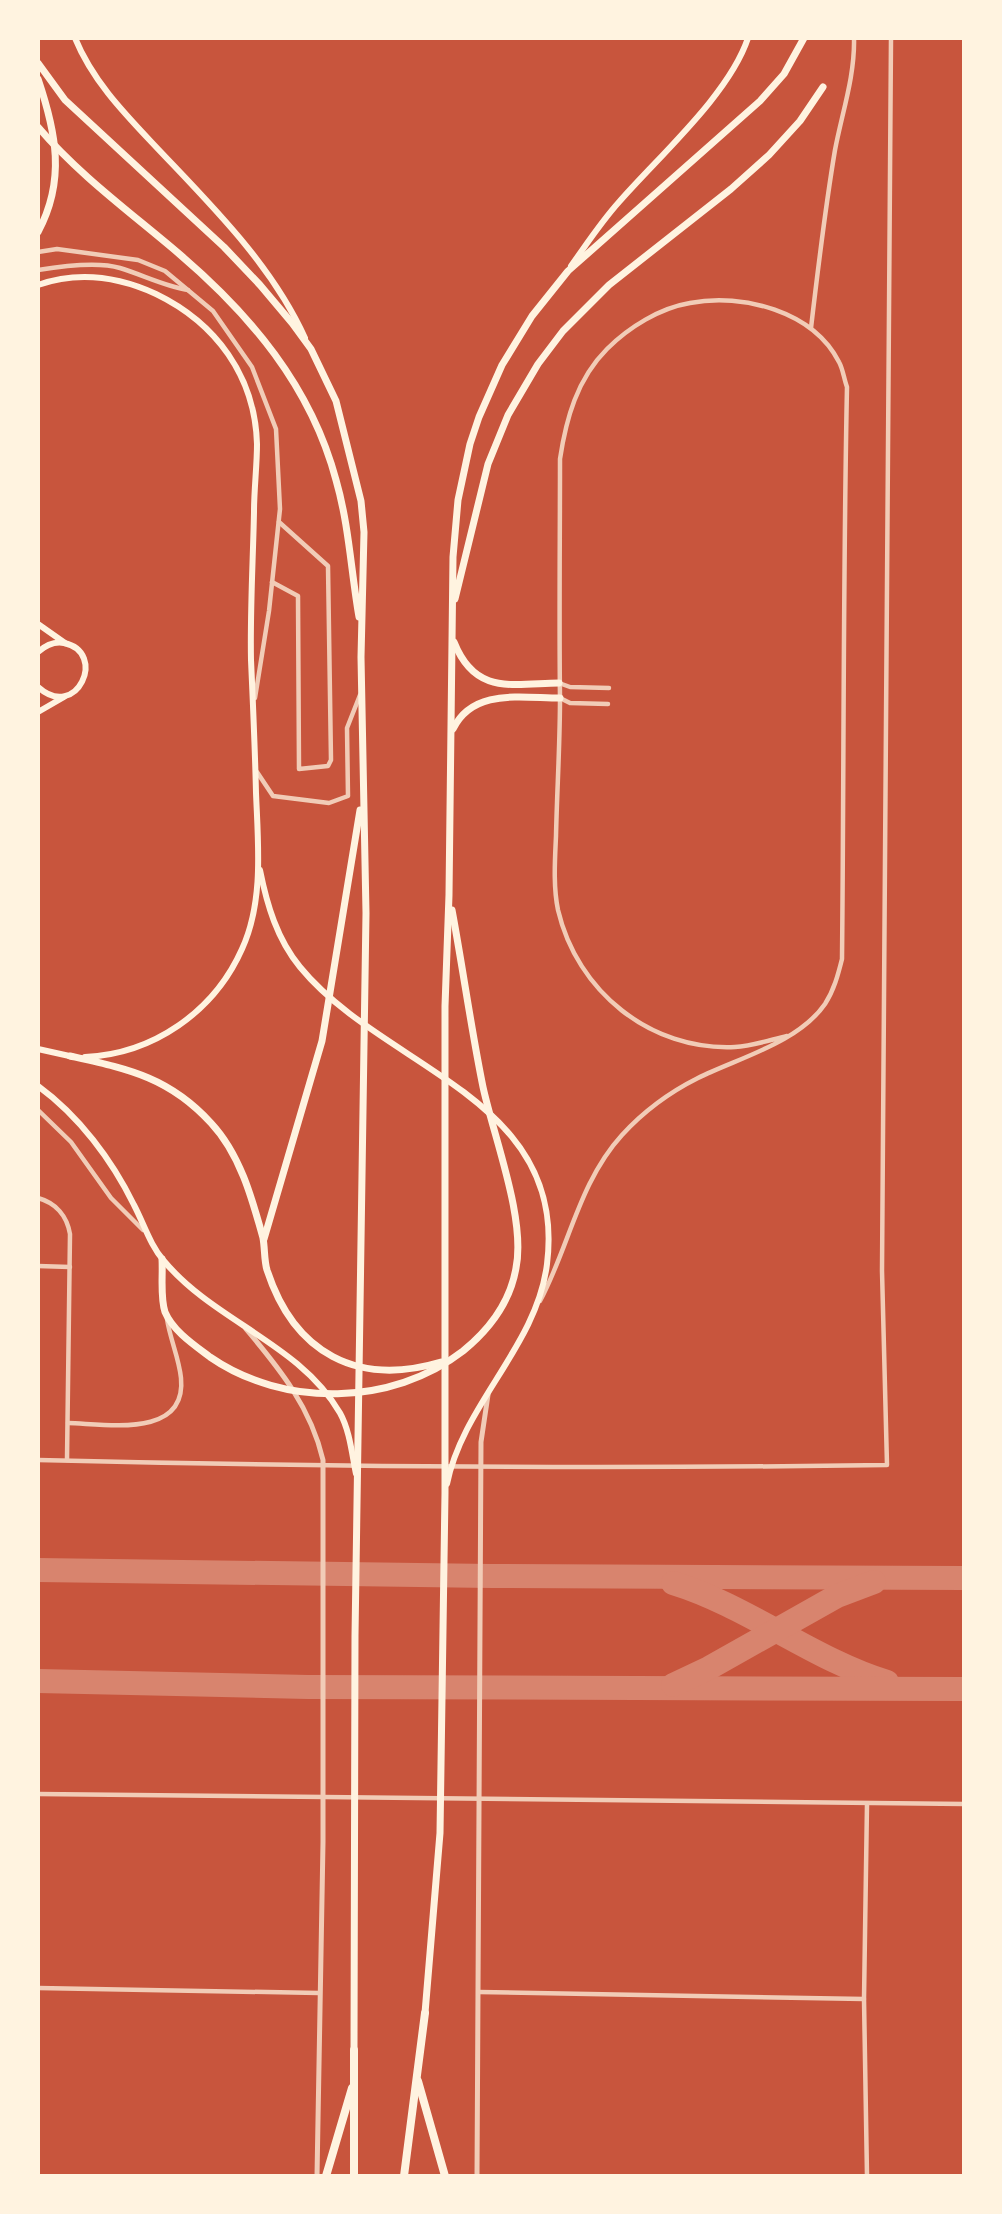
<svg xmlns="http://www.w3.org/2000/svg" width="1002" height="2214" viewBox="0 0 1002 2214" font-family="Commissioner,sans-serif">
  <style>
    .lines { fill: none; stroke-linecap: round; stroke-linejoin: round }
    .taxiway { stroke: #d8846e; stroke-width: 24 }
    .minor { stroke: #f1ccb7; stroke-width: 4.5 }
    .tertiary { stroke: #f1ccb7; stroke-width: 5 }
    .secondary { stroke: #fff3e0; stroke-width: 6 }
    .primary { stroke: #fff3e0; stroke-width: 7 }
    .motorway { stroke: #fff3e0; stroke-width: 8 }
  </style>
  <rect width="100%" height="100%" fill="#c8553d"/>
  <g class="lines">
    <g class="taxiway">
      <polyline points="38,1570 491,1576 964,1578"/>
      <path d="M 673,1583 C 748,1606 812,1659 887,1682"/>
      <polyline points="38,1681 308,1687 964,1689"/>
      <polyline points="673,1685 709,1668 837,1596 874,1582"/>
    </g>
    <g class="minor">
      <polyline points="38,252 57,249 138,260 165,271 213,311 252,367 276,429 280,509 269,611 255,698"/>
      <path d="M 38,270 C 62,266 97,261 120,268 C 143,275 164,286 188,290"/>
      <path d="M 811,328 C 818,268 825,209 835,150 C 842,113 855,76 854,38"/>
      <polyline points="272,582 298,596 299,769 328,766 331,760 328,566 279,522"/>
      <polyline points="559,683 570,687 609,688"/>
      <polyline points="560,698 570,703 608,704"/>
      <polyline points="257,772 273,796 329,803 348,796 347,728 360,695"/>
      <polyline points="38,1110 71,1142 111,1198 143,1230"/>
      <path d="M 38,1198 C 56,1203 67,1216 70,1234 L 67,1460"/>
      <polyline points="38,1266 70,1267"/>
      <path d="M 540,1301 C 569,1247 579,1182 622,1135 C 643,1112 670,1092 698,1078 C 738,1058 798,1043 825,1004 C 834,990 838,975 842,959 C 844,769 843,578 847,387 C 844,379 843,369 839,362 C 813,311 743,293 690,303 C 660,308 629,327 607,349 C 577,379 566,419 560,459 C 560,539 559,618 560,698 C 560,744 557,790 556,836 C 555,859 553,886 558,910 C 577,991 650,1051 735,1047 C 752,1046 770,1040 787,1036"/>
      <path d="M 68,1423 C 106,1424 187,1439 181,1378 C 179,1358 170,1339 167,1319"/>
      <path d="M 38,1460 C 322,1467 604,1469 887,1465 L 882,1271 L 891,38"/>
      <polyline points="38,1794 964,1804"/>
      <polyline points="38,1988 319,1993"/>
      <polyline points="479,1992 864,1999"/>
      <polyline points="867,2176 864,1999 867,1804"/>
    </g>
    <g class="tertiary">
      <path d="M 246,1329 C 280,1369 311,1408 323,1460 L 323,1842 L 317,2176"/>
      <polyline points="477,2176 481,1442 488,1395"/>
    </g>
    <g class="secondary">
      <path d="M 75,38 C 93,82 126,115 158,149 C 212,206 272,265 305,338"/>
      <path d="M 571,266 C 586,245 601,222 619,202 C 658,157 729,95 748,38"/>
      <path d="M 38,285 C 78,271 119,277 156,294 C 216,323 255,376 257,444 C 257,466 254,489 254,512 C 253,561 250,611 251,660 C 253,704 255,749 256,793 C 258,844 264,901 242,949 C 214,1012 153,1054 85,1057"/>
      <polyline points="38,624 65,643"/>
      <path d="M 38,652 C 46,645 54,641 64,643 C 108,652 77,722 38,687"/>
      <polyline points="38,712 64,697"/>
      <path d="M 260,870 C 267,905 277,939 300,967 C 383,1069 568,1097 547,1264 C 537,1346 463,1404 447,1484"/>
      <polyline points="38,1049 74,1057"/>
      <path d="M 38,1086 C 79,1116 112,1160 134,1205 C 144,1224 150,1245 164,1261 C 215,1322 299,1343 340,1413 C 350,1431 352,1455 356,1474"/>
    </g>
    <g class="primary">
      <polyline points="38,63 65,100 224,247 260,285 292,323 311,349 336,401 361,501 364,532 361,657 366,913 355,1636 354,2050"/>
      <path d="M 38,79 C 56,132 66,180 38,232"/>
      <path d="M 38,127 C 79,175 130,212 177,252 C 250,314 311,386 336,480 C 349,525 351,571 359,617"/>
      <polyline points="455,599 488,464 508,415 538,364 563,331 609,285 731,189 769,155 800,121 823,87"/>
      <path d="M 454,642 C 475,695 511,684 559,683"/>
      <path d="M 453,729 C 473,688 521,698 560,698"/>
      <path d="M 70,1056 C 128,1069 169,1077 211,1123 C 240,1154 252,1198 263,1238 C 265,1249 264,1260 267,1270 C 294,1353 357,1387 441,1362"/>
      <polyline points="264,1239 322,1041 360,810"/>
      <path d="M 162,1259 C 163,1276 160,1297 165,1312 C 173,1331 194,1345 210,1357 C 284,1408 392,1406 463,1351 C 490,1329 510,1303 516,1268 C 526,1219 494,1138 483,1087 C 471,1028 463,969 452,910"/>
      <polyline points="425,2013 440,1833 445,1493 445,1006 449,895 453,557 458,500 470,444 479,417 502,365 532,316 568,271 760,101 784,74 804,38"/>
    </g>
    <g class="motorway">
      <polyline points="418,2081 445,2176"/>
      <polyline points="326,2176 352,2088"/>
      <polyline points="354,2176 354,2050"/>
      <polyline points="404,2176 425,2013"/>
    </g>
  </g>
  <rect width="1002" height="2214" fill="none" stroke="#fff3e0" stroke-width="80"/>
</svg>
